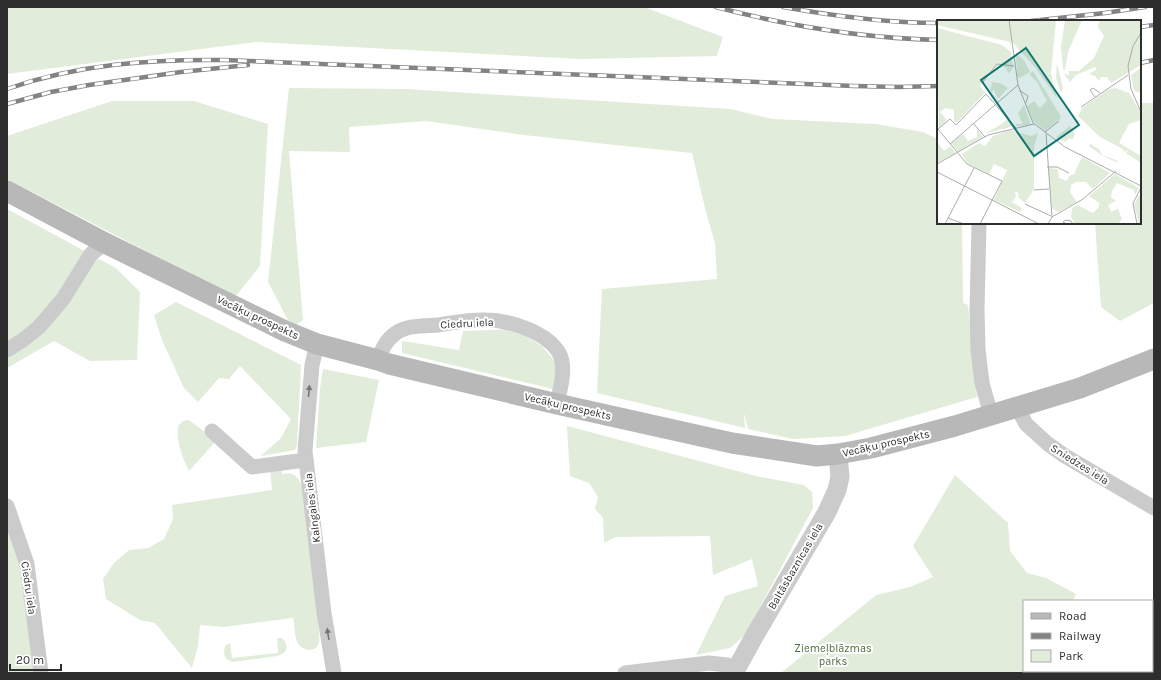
<svg xmlns="http://www.w3.org/2000/svg" width="1161" height="680" viewBox="0 0 1161 680" font-family="Karla,sans-serif">
  <style>
    .green { fill: #e2ecdb }
    .lines { fill: none; stroke-linecap: round; stroke-linejoin: round }
    .minor { stroke: #cbcbcb; stroke-width: 15 }
    .tertiary { stroke: #cbcbcb; stroke-width: 19 }
    .secondary { stroke: #b8b8b8; stroke-width: 21 }
    .rail-casing { stroke: #838383; stroke-width: 4.5 }
    .rail { stroke: #fff; stroke-width: 3; stroke-dasharray: 9; stroke-linecap: butt }
    .oneway { fill: #757575 }
    .labels { text-anchor: middle; stroke-width: 4; stroke-linejoin: round; paint-order: stroke }
    .street-label { font-size: 11px; fill: #2e2e2e; stroke: #fff }
    .park-label { font-size: 11px; fill: #4a6c39; stroke: #fff }
    .inset-road { fill: none; stroke: #ababab; stroke-width: 1 }
    .view { fill: #0f766e; fill-opacity: 0.15; stroke: #0f766e; stroke-width: 2 }
    .inset-edge { fill: none; stroke: #2e2e2e; stroke-width: 2 }
  </style>
  <rect width="100%" height="100%" fill="#fff"/>
  <g class="green">
    <polygon points="7,7 644,7 723,37 717,56 581,59 256,42 7,74"/>
    <polygon points="289,88 407,89 730,109 773,119 876,124 923,132 938,139 938,223 962,223 963,303 968,305 977,397 845,436 793,439 748,429 744,413 745,428 597,393 602,289 717,279 715,243 706,212 692,153 606,144 524,135 426,121 349,127 350,152 289,151 303,320 292,328 268,282"/>
    <polygon points="112,101 194,101 268,124 260,266 235,297 7,179 7,136"/>
    <polygon points="1140,103 1154,103 1154,303 1120,321 1101,307 1095,223 1140,223"/>
    <polygon points="7,209 116,268 140,292 137,360 90,361 54,341 7,368"/>
    <polygon points="176,302 301,365 297,445 295,450 261,456 281,438 291,419 240,366 229,379 219,378 198,402 184,388 162,340 154,315"/>
    <polygon points="515,329 542,346 557,364 553,389 402,353 402,341 459,350 463,331"/>
    <polygon points="323,369 379,380 366,442 316,448 320,388"/>
    <path d="M 189,420 L 216,441 L 189,471 C 182,457 176,441 178,426 L 183,421 Z"/>
    <polygon points="567,426 756,476 804,485 812,492 813,508 745,635 730,648 696,655 725,596 758,586 752,559 713,575 710,536 616,537 604,543 603,518 595,509 598,497 589,483 570,476"/>
    <path d="M 281,468 L 282,474 C 294,472 296,475 302,485 L 312,551 L 319,633 C 319,637 320,642 318,645 C 314,653 301,650 298,643 C 294,636 295,626 293,618 L 223,627 L 200,625 L 198,646 L 192,668 L 155,623 L 140,620 L 106,599 L 103,579 L 114,563 L 129,550 L 148,548 L 164,539 L 173,519 L 172,505 L 272,490 L 270,469 Z"/>
    <polygon points="955,475 1008,523 1010,551 1027,573 1046,578 1076,594 1073,601 1024,601 1024,671 1145,671 1148,673 781,673 876,595 910,587 933,577 913,546"/>
    <polygon points="7,523 21,563 34,673 7,673"/>
    <path d="M 277,638 L 282,638 C 290,647 287,653 277,656 L 233,662 C 224,660 223,654 225,646 L 230,643 L 232,658 L 278,653 Z"/>
  </g>
  <g class="lines">
    <g class="minor">
      <polyline points="979,223 977,311 978,350 982,383 991,415"/>
      <polyline points="317,344 312,365 305,451 324,613 334,673"/>
      <polyline points="7,350 23,340 39,327 63,299 91,254 105,243"/>
      <path d="M 378,360 C 382,349 386,340 396,333 C 408,325 424,326 438,325 C 453,323 470,319 486,320 C 509,320 547,332 559,353 C 567,367 560,389 557,404"/>
      <polyline points="1017,407 1026,424 1048,444 1065,456 1154,508"/>
      <polyline points="212,431 252,467 306,460"/>
      <polyline points="7,506 27,564 41,673"/>
      <polyline points="625,673 709,663 727,665 737,668"/>
    </g>
    <polyline class="tertiary" points="734,673 755,635 827,512 837,490 840,477 838,454"/>
    <polyline class="secondary" points="7,191 105,243 285,331 317,344 378,360 389,364 557,404 732,443 817,456 838,454 871,448 955,426 1080,388 1154,359"/>
    <defs>
      <g id="rail">
        <path d="M 716,7 C 788,26 863,38 938,40"/>
        <path d="M 783,7 C 834,16 886,23 938,23"/>
        <polyline points="1031,21 1105,13 1145,7"/>
        <polyline points="1140,27 1154,25"/>
        <polyline points="1140,63 1154,60"/>
        <path d="M 7,89 C 78,64 151,59 225,60 L 854,86 L 898,87 L 938,86"/>
        <polyline points="7,104 51,92 89,85 181,72 248,65"/>
      </g>
    </defs>
    <use href="#rail" class="rail-casing"/>
    <use href="#rail" class="rail"/>
  </g>
  <defs><path id="oneway-solid" d="M-6-.8H1V-3.2L6.5 0L1 3.2V.8H-6Z"/></defs>
  <g class="oneway">
    <use href="#oneway-solid" transform="translate(309 391) rotate(-85)"/>
    <use href="#oneway-solid" transform="translate(328 634) rotate(-99)"/>
  </g>
  <g class="labels">
    <g class="street-label">
      <text transform="translate(258 317) rotate(25)" y="4">Vecāķu prospekts</text>
      <text transform="translate(467 323) rotate(-3)" y="4">Ciedru iela</text>
      <text transform="translate(568 406) rotate(13)" y="4">Vecāķu prospekts</text>
      <text transform="translate(886 443) rotate(-13)" y="4">Vecāķu prospekts</text>
      <text transform="translate(1080 464) rotate(32)" y="4">Sniedzes iela</text>
      <text transform="translate(312 508) rotate(-97)" y="4">Kalngales iela</text>
      <text transform="translate(795 566) rotate(-60)" y="4">Baltāsbaznīcas iela</text>
      <text transform="translate(29 588) rotate(82)" y="4">Ciedru iela</text>
    </g>
    <g class="park-label">
      <text x="833" y="652">Ziemeļblāzmas<tspan x="833" dy="13">parks</tspan></text>
    </g>
  </g>
  <g transform="translate(937 20)">
    <rect width="204" height="204" fill="#fff"/>
    <path d="M 0,0 L 119,0 L 114,54 L 120,78 L 98,47 L 74,21 L 74,27 L 73,22 L 0,5 ZM 128,0 L 145,0 L 131,32 L 128,50 L 126,49 L 124,27 ZM 163,0 L 204,0 L 204,45 L 174,63 L 170,57 L 164,57 L 162,61 L 158,56 L 152,54 L 160,49 L 158,47 L 139,55 L 133,62 L 127,54 L 132,55 L 132,51 L 142,51 L 157,38 L 167,16 L 161,7 ZM 0,8 L 65,25 L 74,32 L 76,48 L 71,54 L 69,48 L 64,45 L 56,49 L 43,65 L 48,73 L 19,103 L 17,101 L 17,90 L 8,88 L 3,92 L 10,100 L 2,108 ZM 79,34 L 87,40 L 93,52 L 83,58 L 80,57 ZM 120,43 L 126,68 L 124,73 L 119,58 ZM 204,48 L 204,73 L 197,71 L 194,55 ZM 96,51 L 123,95 L 123,99 L 108,111 L 96,101 L 90,86 L 97,81 L 103,88 L 110,81 L 100,62 L 92,54 L 81,63 ZM 55,62 L 63,63 L 71,68 L 61,79 L 57,70 L 53,72 ZM 179,68 L 192,73 L 203,91 L 204,100 L 192,104 L 182,123 L 204,136 L 204,143 L 189,133 L 191,130 L 187,132 L 186,129 L 163,117 L 141,96 L 146,87 L 172,69 ZM 87,85 L 94,105 L 80,106 L 78,104 L 86,104 L 81,93 ZM 71,99 L 77,106 L 47,114 L 63,105 ZM 133,106 L 138,114 L 136,119 L 132,119 L 128,122 L 119,117 ZM 40,109 L 46,117 L 21,132 L 14,123 L 26,114 L 31,121 L 40,117 ZM 73,110 L 94,116 L 101,113 L 97,127 L 97,169 L 88,183 L 81,177 L 81,172 L 78,172 L 79,177 L 75,182 L 85,188 L 83,192 L 57,180 L 70,150 L 57,144 L 52,154 L 30,143 L 25,134 L 42,123 L 48,126 L 56,116 ZM 0,122 L 7,131 L 13,126 L 19,133 L 0,143 ZM 153,124 L 162,129 L 165,135 L 179,140 L 181,143 L 164,135 L 152,126 ZM 145,137 L 173,153 L 156,169 L 149,162 L 139,162 L 134,165 L 133,172 L 140,182 L 121,192 L 115,188 L 111,148 L 121,149 L 122,158 L 130,161 L 132,156 L 137,154 ZM 178,154 L 202,168 L 198,175 L 197,170 L 180,163 L 175,171 L 174,177 L 179,181 L 171,185 L 174,192 L 181,189 L 185,199 L 181,204 L 138,204 L 134,197 L 135,188 L 140,185 L 156,193 L 162,187 L 162,183 L 152,176 ZM 204,173 L 204,204 L 202,204 L 197,184 Z" fill="#e2ecdb"/>
    <path class="inset-road" d="M 72,0 L 81,65 L 96,103 L 128,127 L 204,166M 204,13 L 196,26 L 191,46 L 194,69 L 204,92M 46,62 L 60,44 L 77,46M 82,70 L 91,76 L 89,83M 158,77 L 153,70 L 156,68 L 163,73M 144,87 L 191,55M 36,103 L 48,117M 0,108 L 30,144 L 65,161 L 43,204M 1,109 L 13,99 L 19,105 L 49,74 L 79,108M 108,112 L 122,101M 109,114 L 115,197M 13,124 L 81,65M 0,144 L 51,115 L 97,104M 110,147 L 120,147 L 132,153M 0,152 L 102,204M 97,170 L 112,169M 88,184 L 114,196M 11,198 L 27,204M 8,204 L 37,148M 111,204 L 115,197 L 146,179 L 179,151M 130,204 L 126,202 L 128,200 L 134,201 L 136,204M 200,204 L 196,183 L 204,168"/>
    <path class="view" d="M 89,28 L 142,105 L 97,136 L 44,60 Z"/>
    <rect width="204" height="204" class="inset-edge"/>
  </g>
  <rect width="1161" height="680" fill="none" stroke="#2e2e2e" stroke-width="16"/>
  <rect x="1023" y="600" width="130" height="72" fill="#ffffff" stroke="#ababab"/>
  <rect x="1031" y="613" width="20" height="6" fill="#b8b8b8" stroke="#ababab"/>
  <text x="1059" y="620" font-size="12" fill="#2e2e2e">Road</text>
  <rect x="1031" y="633" width="20" height="6" fill="#838383" stroke="#ababab"/>
  <text x="1059" y="640" font-size="12" fill="#2e2e2e">Railway</text>
  <rect x="1031" y="650" width="20" height="12" fill="#e2ecdb" stroke="#ababab"/>
  <text x="1059" y="660" font-size="12" fill="#2e2e2e">Park</text>
  <path d="M10 664v6h51v-6" fill="none" stroke="#2e2e2e" stroke-width="2"/>
  <text x="16" y="664" font-size="12" fill="#2e2e2e" stroke="#ffffff" stroke-width="3" paint-order="stroke">20 m</text>
</svg>
